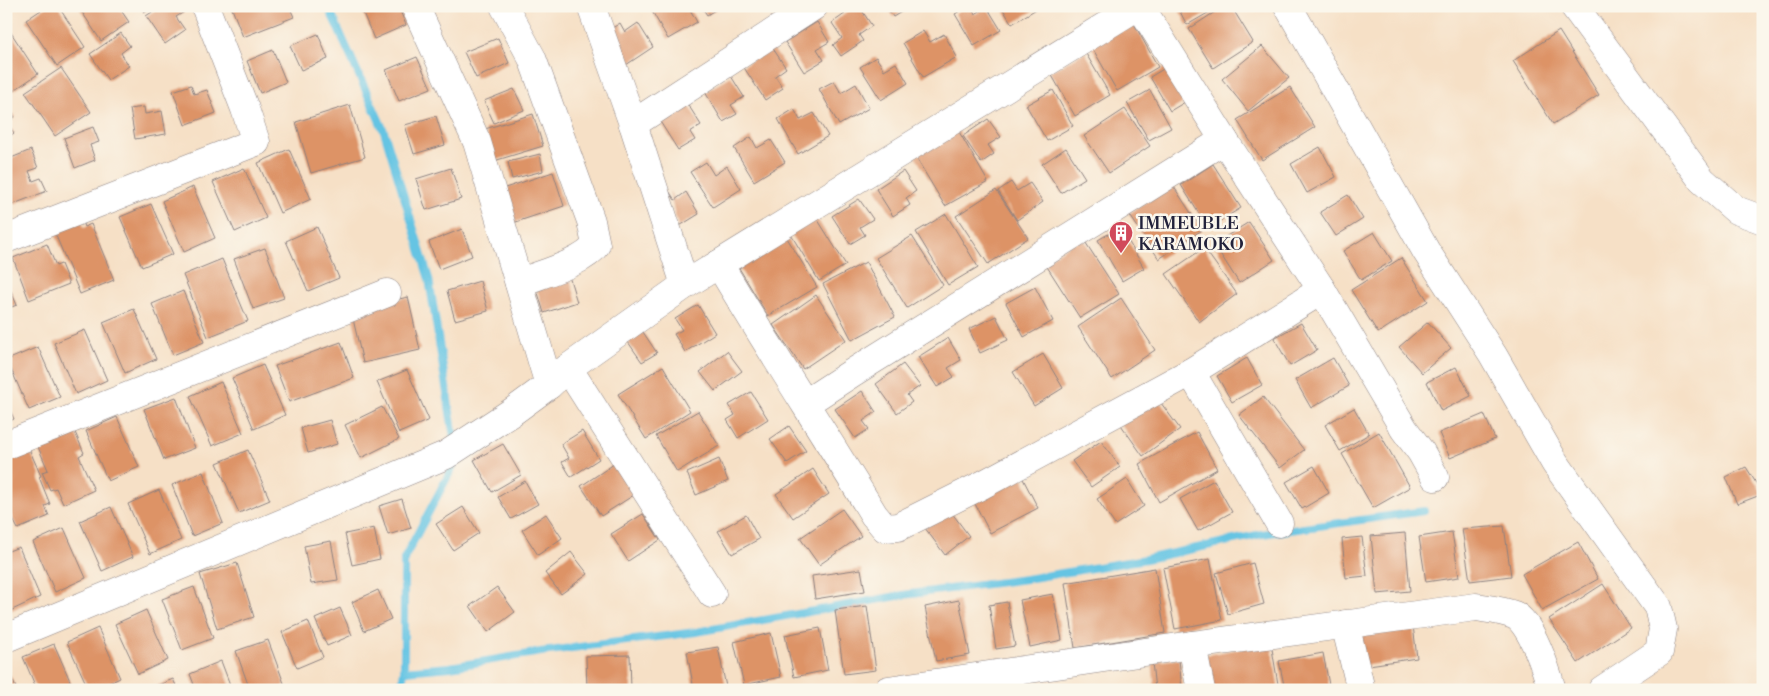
<svg xmlns="http://www.w3.org/2000/svg" width="1769" height="696" viewBox="0 0 1769 696" font-family="'Libre Bodoni',serif">
  <style>
    .lines { fill: none; stroke-linecap: round; stroke-linejoin: round }
    .stream { stroke: #65c4e3; stroke-width: 8 }
    .building { fill: #dd9366 }
    .street-casing { stroke: #8c8180; stroke-width: 29 }
    .street { stroke: #fff; stroke-width: 28 }
    .labels { text-anchor: middle; stroke-width: 5; stroke-linejoin: round; paint-order: stroke }
    .poi-label { font-size: 18px; fill: #22223b; stroke: #fbf7ec; text-anchor: start }
  </style>
  <rect width="100%" height="100%" fill="#fbf7ec"/>
  <filter id="ink" filterUnits="userSpaceOnUse"><feTurbulence type="fractalNoise" baseFrequency=".02" numOctaves="2"/><feDisplacementMap in="SourceGraphic" scale="10" xChannelSelector="R" yChannelSelector="G"/><feConvolveMatrix kernelMatrix="1 2 1 2 8 2 1 2 1" color-interpolation-filters="sRGB"/></filter>
  <filter id="wash" filterUnits="userSpaceOnUse"><feTurbulence type="fractalNoise" baseFrequency=".0096" numOctaves="4" result="noise"/><feDisplacementMap in="SourceGraphic" scale="20" xChannelSelector="R" yChannelSelector="G"/><feGaussianBlur stdDeviation="1.12" result="paint"/><feColorMatrix in="noise" values="0 0 0 0 0 0 0 0 0 0 0 0 0 0 0 0 0 1.4 0 .05"/><feComposite in="paint" operator="in"/></filter>
  <g filter="url(#wash)">
    <rect width="100%" height="100%" fill="#f6e0c6"/>
    <g class="lines">
      <g class="stream">
        <polyline points="328,6 384,131 429,279 455,444"/>
        <polyline points="404,671 450,667 541,652 696,632 903,595 1026,579 1146,559 1262,534 1424,511"/>
        <polyline points="401,690 404,671 404,559 458,457"/>
      </g>
    </g>
    <g id="blocks">
      <g class="building">
        <polygon points="47,6 58,6 85,47 57,66 26,20"/>
        <polygon points="78,6 118,6 129,22 101,41"/>
        <polygon points="140,6 152,6 144,12"/>
        <polygon points="161,6 181,6 184,12 176,17 185,30 165,44 146,16"/>
        <polygon points="231,6 289,6 294,17 243,37"/>
        <polygon points="378,6 398,6 406,25 374,39 363,13"/>
        <polygon points="649,6 688,6 697,22 668,39"/>
        <polygon points="701,6 721,6 707,15"/>
        <polygon points="856,6 859,6 872,26 859,35 863,41 841,56 833,45 842,38 832,23"/>
        <polygon points="886,6 911,6 893,17"/>
        <polygon points="968,6 971,6 975,14 987,7 1001,30 974,46 955,14"/>
        <polygon points="1001,6 1041,6 1012,24"/>
        <polygon points="1177,6 1220,6 1187,25"/>
        <polygon points="1224,6 1231,6 1253,42 1213,68 1189,29"/>
        <polygon points="1132,20 1158,67 1117,91 1090,44"/>
        <polygon points="817,22 829,42 817,49 824,60 804,72 785,42"/>
        <polygon points="620,23 625,32 638,23 653,47 626,65 605,33"/>
        <polygon points="8,28 38,74 10,93 6,87 6,29"/>
        <polygon points="923,31 930,42 944,34 957,57 923,77 903,43"/>
        <polygon points="1559,31 1599,95 1553,124 1513,61"/>
        <polygon points="121,33 130,46 121,53 129,66 108,80 90,54"/>
        <polygon points="318,34 328,59 301,70 290,46"/>
        <polygon points="498,38 509,63 476,78 464,52"/>
        <polygon points="1262,46 1289,78 1248,111 1222,79"/>
        <polygon points="772,47 786,68 775,76 783,88 765,100 743,66"/>
        <polygon points="273,50 286,82 260,93 247,61"/>
        <polygon points="1085,52 1110,95 1075,116 1050,72"/>
        <polygon points="417,57 431,88 399,101 386,70"/>
        <polygon points="876,57 884,70 896,63 908,83 881,100 860,67"/>
        <polygon points="61,68 91,112 55,136 25,92"/>
        <polygon points="1165,68 1185,102 1170,111 1150,77"/>
        <polygon points="731,76 744,97 731,105 737,114 723,122 705,92"/>
        <polygon points="834,81 841,93 856,84 869,108 839,125 819,89"/>
        <polygon points="191,85 194,94 207,90 216,113 185,125 173,91"/>
        <polygon points="1290,87 1315,127 1262,160 1237,120"/>
        <polygon points="514,89 524,110 494,123 484,101"/>
        <polygon points="1053,90 1073,126 1047,141 1026,105"/>
        <polygon points="1150,90 1171,128 1149,140 1127,103"/>
        <polygon points="687,103 701,125 690,132 695,140 678,150 659,120"/>
        <polygon points="6,105 15,117 7,123 14,133 6,139"/>
        <polygon points="350,105 365,157 311,173 296,122"/>
        <polygon points="144,107 145,114 162,111 166,134 135,139 130,109"/>
        <polygon points="794,109 800,120 814,113 828,136 798,154 778,119"/>
        <polygon points="1125,109 1150,146 1109,173 1084,136"/>
        <polygon points="533,114 543,146 494,161 485,129"/>
        <polygon points="436,116 445,145 414,154 405,125"/>
        <polygon points="988,119 1001,137 988,145 994,154 981,163 963,136"/>
        <polygon points="93,127 99,142 90,145 95,160 75,168 64,138"/>
        <polygon points="958,130 988,182 945,206 915,156"/>
        <polygon points="751,137 757,148 771,140 785,162 754,181 734,148"/>
        <polygon points="1320,147 1336,177 1307,193 1291,164"/>
        <polygon points="1066,148 1085,178 1061,193 1042,164"/>
        <polygon points="289,149 311,199 280,213 258,163"/>
        <polygon points="31,150 38,168 29,171 33,181 41,178 47,191 6,207 6,160"/>
        <polygon points="540,154 543,171 512,179 508,162"/>
        <polygon points="706,162 714,175 727,166 741,189 713,207 690,172"/>
        <polygon points="1213,164 1241,208 1208,228 1181,185"/>
        <polygon points="244,168 266,218 235,232 213,182"/>
        <polygon points="451,168 461,199 426,210 416,179"/>
        <polygon points="903,171 916,191 906,198 910,205 893,216 876,189"/>
        <polygon points="553,172 564,206 510,224 499,190"/>
        <polygon points="1011,182 1017,191 1030,183 1043,202 1017,220 998,191"/>
        <polygon points="1172,184 1202,230 1159,259 1129,214"/>
        <polygon points="193,187 215,238 184,252 162,201"/>
        <polygon points="996,190 1028,238 988,264 956,216"/>
        <polygon points="669,191 675,200 686,192 699,214 678,227"/>
        <polygon points="1348,195 1363,219 1336,236 1320,212"/>
        <polygon points="859,199 873,219 860,227 865,235 850,244 832,216"/>
        <polygon points="151,204 173,254 142,267 120,217"/>
        <polygon points="813,212 846,265 819,281 787,228"/>
        <polygon points="946,214 978,267 948,285 916,232"/>
        <polygon points="79,215 84,227 91,224 114,280 80,294 52,226"/>
        <polygon points="1249,222 1274,260 1239,283 1214,244"/>
        <polygon points="317,227 339,278 308,291 286,241"/>
        <polygon points="1120,227 1144,268 1122,281 1098,240"/>
        <polygon points="462,229 472,256 439,269 429,242"/>
        <polygon points="1374,232 1392,261 1361,280 1343,251"/>
        <polygon points="784,233 817,287 768,316 736,263"/>
        <polygon points="912,236 943,285 907,308 876,258"/>
        <polygon points="1082,237 1119,294 1080,318 1044,262"/>
        <polygon points="47,244 56,266 61,264 69,284 29,300 13,258"/>
        <polygon points="265,248 284,298 253,309 234,259"/>
        <polygon points="1204,248 1237,294 1199,322 1166,274"/>
        <polygon points="1401,258 1428,301 1378,333 1351,290"/>
        <polygon points="222,259 248,321 208,337 183,275"/>
        <polygon points="866,262 895,317 852,340 823,284"/>
        <polygon points="569,276 577,302 544,313 536,286"/>
        <polygon points="6,280 17,305 6,309"/>
        <polygon points="480,281 488,311 455,320 447,291"/>
        <polygon points="1035,287 1053,321 1024,337 1006,303"/>
        <polygon points="183,291 204,342 173,355 152,304"/>
        <polygon points="816,295 846,340 803,369 773,325"/>
        <polygon points="408,297 420,350 363,363 351,310"/>
        <polygon points="1121,298 1155,350 1112,379 1078,327"/>
        <polygon points="698,305 715,333 685,352 674,334 682,330 675,319"/>
        <polygon points="134,309 156,359 125,373 103,322"/>
        <polygon points="996,316 1008,340 980,353 969,329"/>
        <polygon points="1428,322 1451,348 1422,373 1399,347"/>
        <polygon points="1301,323 1317,350 1290,366 1274,338"/>
        <polygon points="85,330 107,380 76,394 54,343"/>
        <polygon points="643,332 657,353 642,362 628,342"/>
        <polygon points="948,338 961,360 948,368 954,377 937,387 918,357"/>
        <polygon points="341,342 354,378 289,402 275,366"/>
        <polygon points="38,347 60,397 29,410 7,360"/>
        <polygon points="727,351 742,371 715,391 700,372"/>
        <polygon points="1043,354 1063,388 1034,406 1013,372"/>
        <polygon points="1247,358 1262,385 1232,402 1217,376"/>
        <polygon points="1333,358 1349,386 1311,408 1295,380"/>
        <polygon points="903,364 920,386 907,395 912,402 897,413 876,384"/>
        <polygon points="263,365 285,415 254,429 232,378"/>
        <polygon points="663,366 690,411 646,439 618,394"/>
        <polygon points="1456,367 1471,396 1441,411 1427,382"/>
        <polygon points="407,370 429,420 399,433 377,382"/>
        <polygon points="221,382 243,433 212,446 190,396"/>
        <polygon points="1150,388 1180,429 1143,456 1114,415"/>
        <polygon points="862,391 876,412 863,421 869,429 855,438 835,409"/>
        <polygon points="751,392 768,419 738,438 727,420 735,415 729,405"/>
        <polygon points="176,397 195,448 164,460 144,409"/>
        <polygon points="1263,397 1304,450 1280,468 1239,415"/>
        <polygon points="6,401 14,419 6,423"/>
        <polygon points="382,407 399,439 361,458 345,425"/>
        <polygon points="1354,408 1369,434 1340,451 1325,425"/>
        <polygon points="698,411 719,446 677,472 656,436"/>
        <polygon points="1484,414 1495,439 1450,458 1439,433"/>
        <polygon points="117,417 139,467 108,481 86,431"/>
        <polygon points="330,420 337,444 308,453 301,428"/>
        <polygon points="71,423 84,453 79,456 94,490 63,504 56,488 50,490 42,472 48,470 35,440"/>
        <polygon points="789,426 806,451 787,463 770,439"/>
        <polygon points="582,431 599,459 571,477 562,462 569,458 561,444"/>
        <polygon points="1197,432 1217,469 1159,502 1139,464"/>
        <polygon points="1379,432 1410,487 1373,508 1342,454"/>
        <polygon points="1101,441 1120,467 1091,487 1072,461"/>
        <polygon points="26,442 41,476 39,477 50,504 45,506 49,516 18,529 6,506 6,451"/>
        <polygon points="503,444 521,475 492,492 474,460"/>
        <polygon points="248,450 270,500 239,513 217,463"/>
        <polygon points="719,459 728,481 696,495 687,473"/>
        <polygon points="617,462 637,493 601,516 581,486"/>
        <polygon points="1314,466 1329,493 1302,509 1286,482"/>
        <polygon points="1746,467 1763,494 1737,504 1726,477"/>
        <polygon points="813,469 829,494 793,518 776,494"/>
        <polygon points="1019,471 1038,508 990,533 971,496"/>
        <polygon points="203,472 223,523 192,536 172,485"/>
        <polygon points="1127,479 1144,506 1115,525 1097,499"/>
        <polygon points="1214,480 1232,512 1198,531 1180,499"/>
        <polygon points="525,481 538,504 511,519 498,497"/>
        <polygon points="159,490 181,540 150,554 128,504"/>
        <polygon points="402,499 411,528 388,535 379,506"/>
        <polygon points="111,507 133,557 102,571 80,521"/>
        <polygon points="463,507 479,533 453,550 436,524"/>
        <polygon points="842,509 861,536 819,565 800,538"/>
        <polygon points="949,509 969,536 945,555 925,528"/>
        <polygon points="546,514 562,538 538,555 522,530"/>
        <polygon points="643,514 660,540 628,561 611,534"/>
        <polygon points="746,515 759,539 732,554 718,531"/>
        <polygon points="1504,526 1511,576 1470,581 1462,529"/>
        <polygon points="64,528 86,578 55,592 33,542"/>
        <polygon points="374,528 380,559 352,565 345,534"/>
        <polygon points="1452,532 1459,577 1426,582 1419,537"/>
        <polygon points="1405,533 1410,591 1377,594 1371,536"/>
        <polygon points="1362,537 1367,576 1346,578 1342,539"/>
        <polygon points="331,541 338,580 311,584 304,546"/>
        <polygon points="1578,542 1598,579 1542,610 1522,574"/>
        <polygon points="19,547 40,597 10,611 6,603 6,552"/>
        <polygon points="571,552 588,574 561,594 545,573"/>
        <polygon points="1210,559 1222,620 1175,629 1163,568"/>
        <polygon points="237,563 254,617 217,629 200,574"/>
        <polygon points="1253,563 1264,604 1228,614 1216,573"/>
        <polygon points="1155,568 1165,633 1075,648 1065,583"/>
        <polygon points="861,569 865,591 815,599 812,576"/>
        <polygon points="1603,584 1631,628 1578,663 1549,619"/>
        <polygon points="194,587 213,638 182,650 162,599"/>
        <polygon points="497,587 515,612 488,632 470,606"/>
        <polygon points="378,590 391,619 364,631 352,602"/>
        <polygon points="1053,594 1062,640 1030,647 1020,600"/>
        <polygon points="959,600 970,655 936,661 925,607"/>
        <polygon points="1007,602 1015,646 996,649 989,605"/>
        <polygon points="867,606 876,670 844,674 835,610"/>
        <polygon points="340,608 352,635 327,646 315,619"/>
        <polygon points="146,610 168,660 138,674 115,624"/>
        <polygon points="1412,617 1417,658 1362,666 1357,624"/>
        <polygon points="308,621 323,657 297,668 282,632"/>
        <polygon points="98,628 120,678 94,690 89,690 67,642"/>
        <polygon points="820,628 828,670 794,677 785,635"/>
        <polygon points="771,633 781,677 744,685 734,642"/>
        <polygon points="268,640 285,686 276,690 250,690 236,651"/>
        <polygon points="1271,643 1279,690 1212,690 1206,655"/>
        <polygon points="54,644 74,690 37,690 23,657"/>
        <polygon points="718,647 726,687 709,690 694,690 687,652"/>
        <polygon points="1323,653 1330,690 1285,690 1279,661"/>
        <polygon points="630,655 631,690 587,690 586,656"/>
        <polygon points="1179,659 1182,690 1155,690 1152,662"/>
        <polygon points="221,661 232,690 196,690 190,674"/>
        <polygon points="6,666 17,690 6,690"/>
        <polygon points="173,679 178,690 147,690"/>
        <polygon points="1068,684 1069,690 1037,690 1037,689"/>
      </g>
    </g>
  </g>
  <g filter="url(#ink)">
    <use href="#blocks" fill-opacity="0" stroke="#8c8180" stroke-width="1"/>
    <g class="lines">
      <defs>
        <g id="street">
          <polyline points="415,6 477,142 549,385"/>
          <path d="M 504,6 L 532,58 L 591,221 L 596,245 C 584,263 540,274 519,283"/>
          <polyline points="591,6 633,124 685,285"/>
          <polyline points="1140,6 1224,140 1322,290 1404,429 1421,452 1435,477"/>
          <polyline points="1288,6 1426,251 1493,355 1555,463 1658,607 1663,629 1659,652 1602,690"/>
          <polyline points="1574,6 1702,180 1736,210 1763,220"/>
          <polyline points="633,124 814,6"/>
          <polyline points="6,239 256,142 245,109 205,6"/>
          <path d="M 719,264 C 769,349 823,431 874,515 L 885,528 L 898,527 L 982,485 L 1191,372 L 1322,290"/>
          <polyline points="568,368 712,594"/>
          <polyline points="1191,372 1279,523"/>
          <polyline points="806,403 852,373 1224,140"/>
          <polyline points="6,445 387,293"/>
          <polyline points="1345,624 1361,690"/>
          <polyline points="6,638 446,455 512,412 549,385 568,368 685,285 1138,6"/>
          <polyline points="1192,645 1201,690"/>
          <path d="M 888,690 L 1192,645 L 1476,607 C 1488,609 1502,610 1514,615 C 1531,622 1547,672 1552,690"/>
        </g>
      </defs>
      <use href="#street" class="street-casing"/>
      <use href="#street" class="street"/>
    </g>
  </g>
  <defs>
    <symbol id="building-pin" viewBox="-11 -11 22 30"><path d="M0 17L-7.5 6A9.5 9.5 0 1 1 7.5 6Z" fill="#d1495b" stroke="#fbf7ec"/><path d="M-4-6H4V6H1V3H-1V6H-4ZM-2.5-4.3h1.7v1.8h-1.7ZM.8-4.3h1.7v1.8H.8ZM-2.5-1h1.7V.8h-1.7ZM.8-1h1.7V.8H.8Z" fill="#fff"/></symbol>
  </defs>
  <g fill-rule="evenodd">
    <use href="#building-pin" x="1107" y="219" width="28" height="38"/>
  </g>
  <g class="labels">
    <g class="poi-label">
      <text x="1138" y="229">IMMEUBLE<tspan x="1138" dy="21">KARAMOKO</tspan></text>
    </g>
  </g>
  <rect width="1769" height="696" fill="none" stroke="#fbf7ec" stroke-width="25"/>
</svg>
